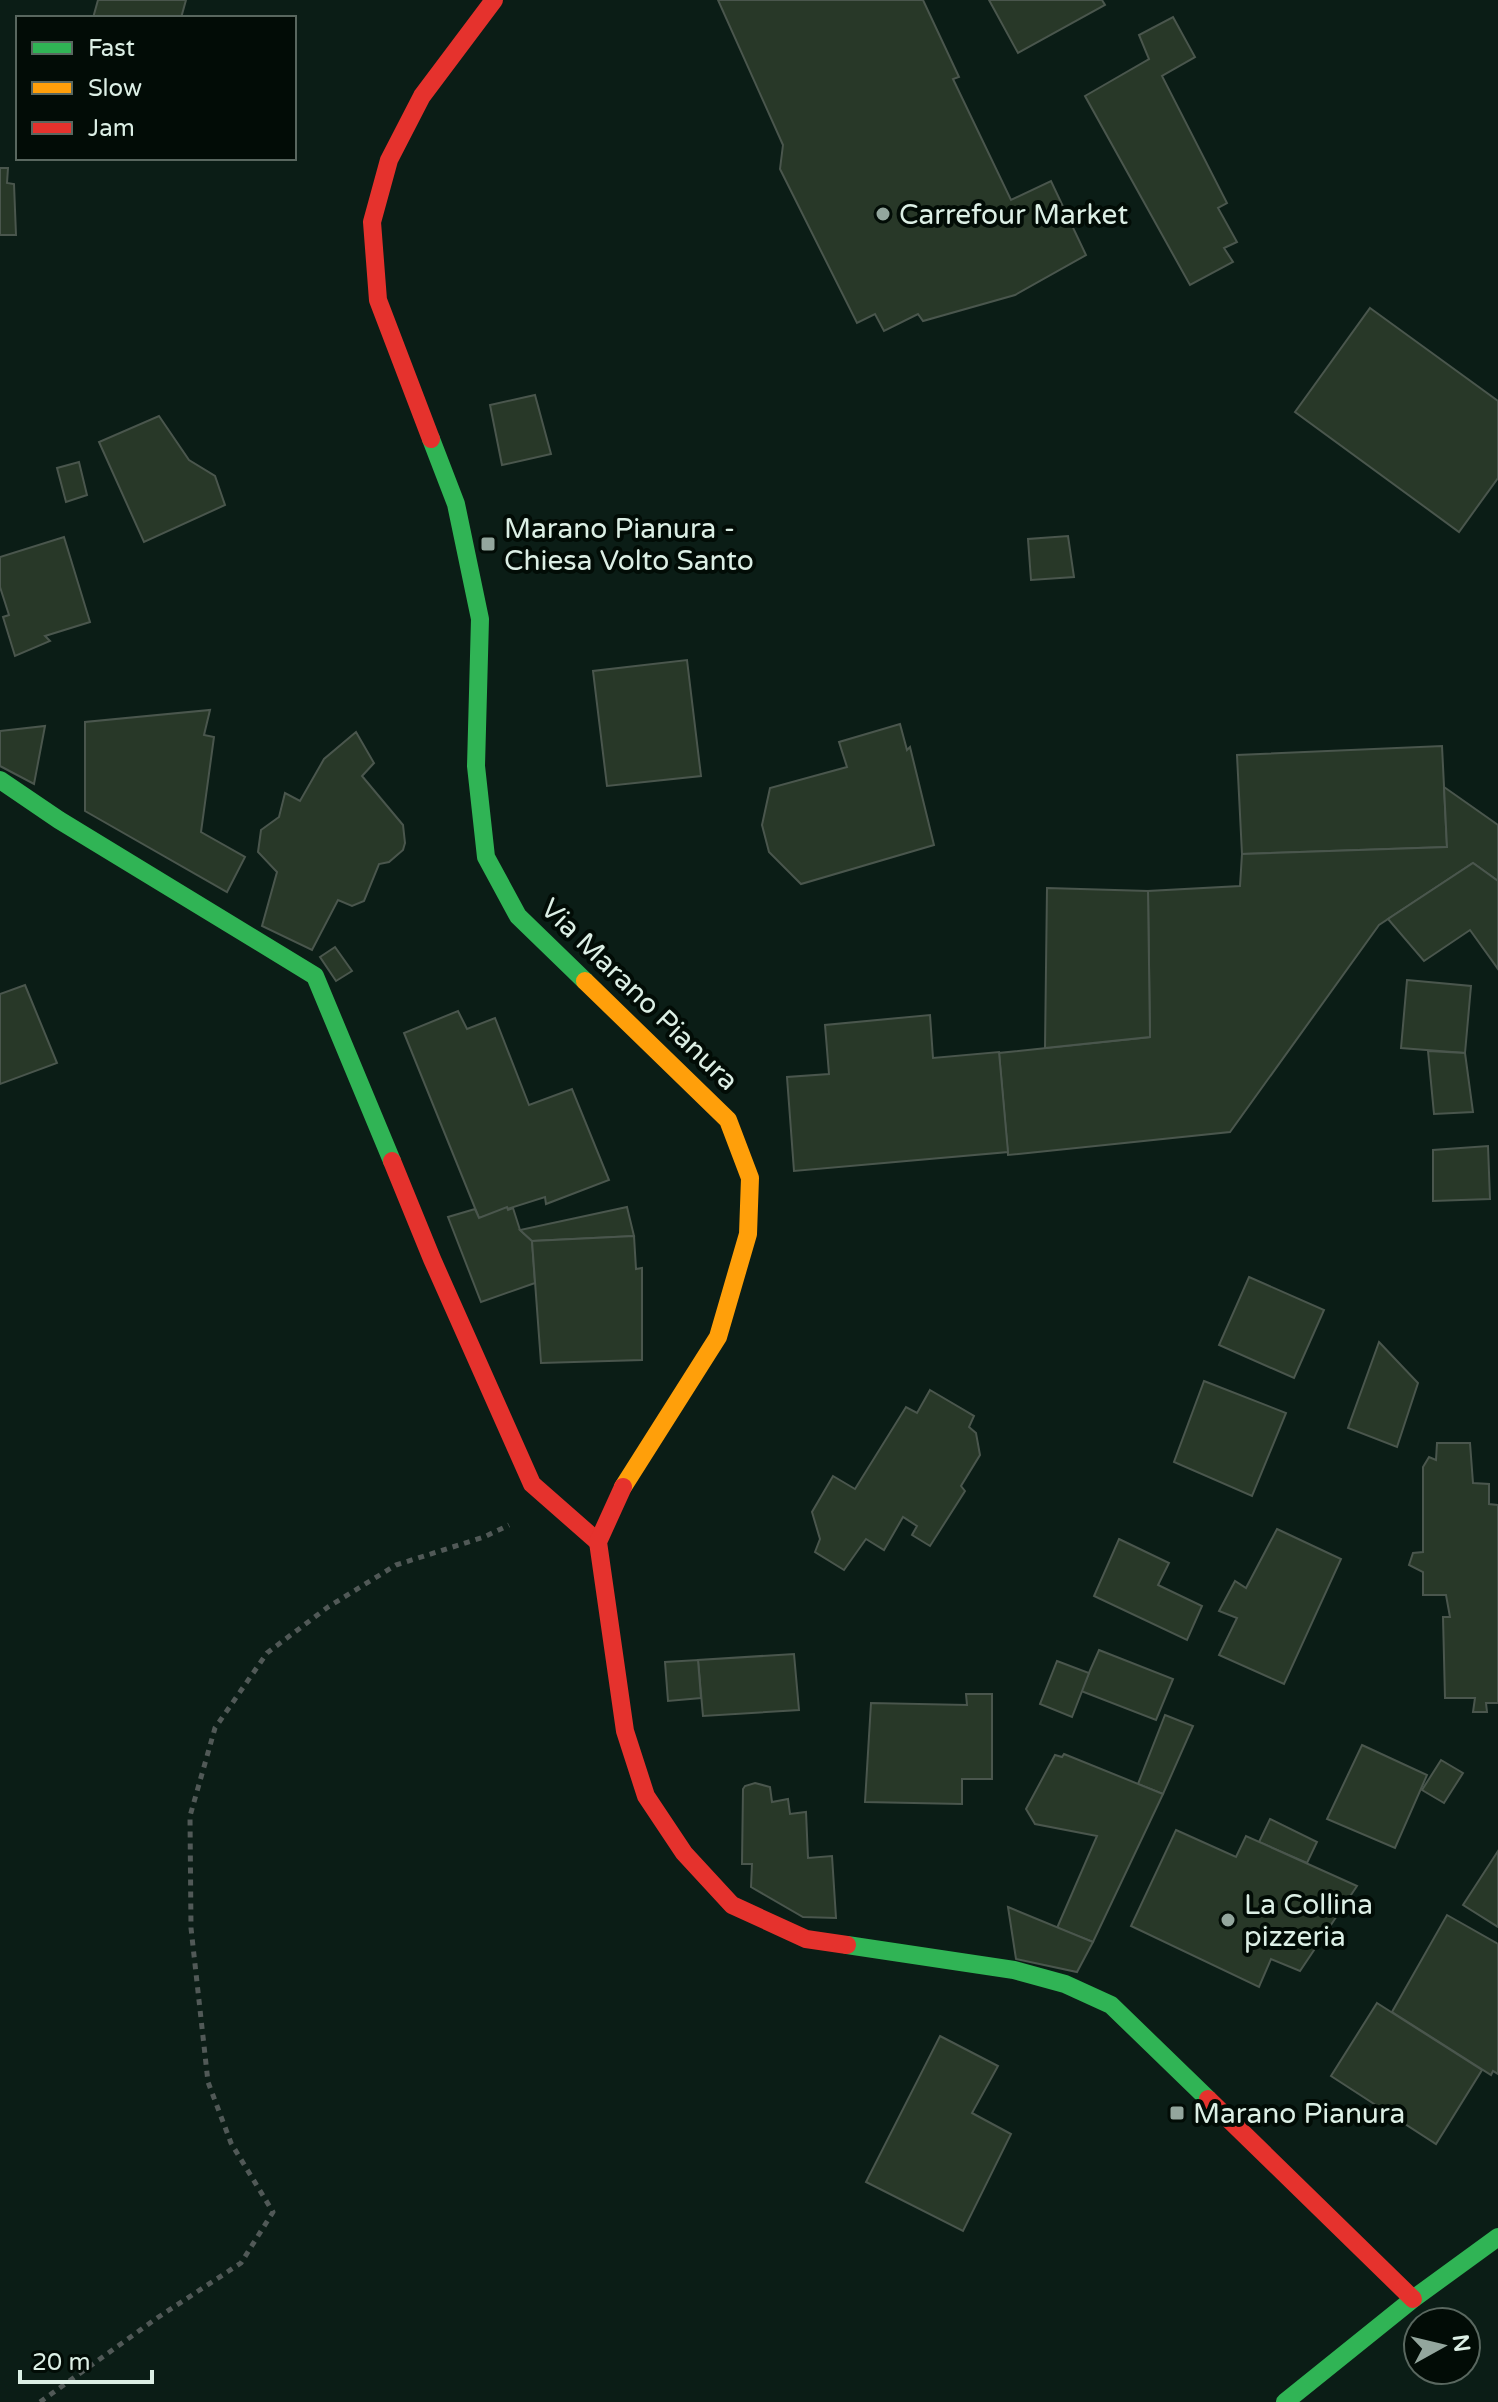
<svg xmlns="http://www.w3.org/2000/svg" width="1498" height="2402" viewBox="0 0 1498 2402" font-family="'Varela Round',sans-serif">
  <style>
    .building { fill: #283828; stroke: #4a564d; stroke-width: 2 }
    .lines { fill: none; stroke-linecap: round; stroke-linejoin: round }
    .path { stroke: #515957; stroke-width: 5; stroke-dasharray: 6 6; stroke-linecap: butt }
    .fast { stroke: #30b455; stroke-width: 18 }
    .slow { stroke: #ff9f0a; stroke-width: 18 }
    .jam { stroke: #e5322d; stroke-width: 18 }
    .poi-dot { fill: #93a69d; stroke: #020c06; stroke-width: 3 }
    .labels { text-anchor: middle; stroke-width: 8; stroke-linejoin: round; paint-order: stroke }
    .poi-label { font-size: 28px; fill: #dcefe5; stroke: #020c06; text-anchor: start }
    .street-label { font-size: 28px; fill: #dcefe5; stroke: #020c06 }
  </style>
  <rect width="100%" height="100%" fill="#0b1d16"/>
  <g class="building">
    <polygon points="98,0 186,0 181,18 93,18"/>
    <polygon points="718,0 923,0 959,77 953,79 1011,200 1051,181 1086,255 1015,295 923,321 918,314 884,331 875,314 857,323 780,169 783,145"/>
    <polygon points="989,0 1102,0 1105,5 1018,53"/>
    <polygon points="1173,17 1195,57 1162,76 1227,203 1218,208 1237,242 1224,248 1233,262 1190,285 1085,96 1149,59 1139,35"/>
    <polygon points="0,168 8,168 7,183 14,184 16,235 0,235"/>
    <polygon points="1370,308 1498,401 1498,478 1459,532 1295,412"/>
    <polygon points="535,395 551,454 502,465 490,405"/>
    <polygon points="159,416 189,460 215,476 225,505 144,542 99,442"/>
    <polygon points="79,462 87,495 66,502 57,468"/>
    <polygon points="1068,536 1074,577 1031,580 1028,539"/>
    <polygon points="64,537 90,622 45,636 50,641 15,656 3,617 9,615 0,587 0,557"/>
    <polygon points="687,660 701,776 607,786 593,671"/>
    <polygon points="210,710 204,735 214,737 201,832 245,857 227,892 85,811 85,722"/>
    <polygon points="900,724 907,750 910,747 934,845 801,884 769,852 762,825 770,788 847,767 839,742"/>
    <polygon points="45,726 34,784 0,766 0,731"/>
    <polygon points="356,732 374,763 362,776 403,825 405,843 403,850 389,862 379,864 364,901 352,906 338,900 312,950 262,926 277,872 258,852 261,830 279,817 285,793 300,801 324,759"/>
    <polygon points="1442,746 1447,847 1242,854 1237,755"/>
    <polygon points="1444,787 1498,825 1498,881 1473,863 1379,925 1230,1132 1008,1155 999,1053 1150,1037 1148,891 1240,886 1242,854 1447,847"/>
    <polygon points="1473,863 1498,881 1498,969 1470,930 1424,961 1388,919"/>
    <polygon points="1047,888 1148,891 1150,1037 1045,1048"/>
    <polygon points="335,947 352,971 336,981 320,957"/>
    <polygon points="1407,980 1471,986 1465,1053 1401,1048"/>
    <polygon points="25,985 57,1063 0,1084 0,994"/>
    <polygon points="458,1011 467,1029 495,1018 529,1105 572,1089 609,1180 546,1204 545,1197 479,1218 404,1033"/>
    <polygon points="930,1015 933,1058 999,1052 1008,1152 794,1171 787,1077 829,1074 825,1025"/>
    <polygon points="1428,1051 1465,1053 1473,1112 1434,1114"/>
    <polygon points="1488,1146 1490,1199 1433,1201 1433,1150"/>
    <polygon points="507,1207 508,1210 513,1208 520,1230 532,1241 535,1283 481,1302 448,1217 475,1209 479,1218"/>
    <polygon points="627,1207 634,1236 532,1241 520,1230"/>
    <polygon points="634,1236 636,1269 642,1268 642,1360 541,1363 532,1241"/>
    <polygon points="1249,1277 1324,1310 1294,1378 1219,1345"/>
    <polygon points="1379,1342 1418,1383 1397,1447 1348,1428"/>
    <polygon points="1204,1381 1286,1413 1252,1496 1174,1462"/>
    <polygon points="930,1390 974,1416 969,1427 976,1433 980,1455 961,1486 965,1491 930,1546 912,1535 917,1526 903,1517 884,1550 866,1539 844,1570 815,1552 820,1539 812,1512 833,1476 855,1489 906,1407 917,1413"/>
    <polygon points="1437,1443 1470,1443 1473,1483 1489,1484 1489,1504 1498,1505 1498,1703 1486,1703 1487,1712 1473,1712 1475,1698 1445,1698 1443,1617 1450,1617 1446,1595 1423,1595 1423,1572 1409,1565 1413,1553 1423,1552 1423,1467 1429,1457 1436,1460"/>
    <polygon points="1277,1529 1341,1559 1284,1684 1219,1655 1237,1618 1219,1611 1235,1581 1246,1588"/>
    <polygon points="1119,1539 1169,1563 1158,1585 1202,1606 1187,1640 1094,1596"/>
    <polygon points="1099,1650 1173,1679 1156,1720 1081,1691"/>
    <polygon points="794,1654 799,1710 703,1716 698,1660"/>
    <polygon points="698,1660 701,1698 668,1701 665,1662"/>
    <polygon points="1057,1661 1089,1673 1072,1717 1040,1704"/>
    <polygon points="966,1694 992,1694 992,1779 962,1779 962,1804 865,1802 871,1703 967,1705"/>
    <polygon points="1165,1715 1193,1726 1163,1794 1138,1784"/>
    <polygon points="1362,1745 1427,1775 1395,1848 1327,1819"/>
    <polygon points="1064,1754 1163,1794 1093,1942 1057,1928 1097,1836 1035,1824 1026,1809 1055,1755 1062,1757"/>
    <polygon points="1441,1760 1463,1773 1444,1803 1422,1790"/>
    <polygon points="755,1783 770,1787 772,1802 788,1799 790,1814 806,1812 808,1858 832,1856 836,1918 803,1917 751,1887 752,1864 742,1864 743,1789 745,1786"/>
    <polygon points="1270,1819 1317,1842 1307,1863 1259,1842"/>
    <polygon points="1176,1830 1236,1857 1246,1836 1357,1886 1300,1971 1271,1959 1259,1987 1131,1926"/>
    <polygon points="1498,1851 1498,1927 1463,1905"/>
    <polygon points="1008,1907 1093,1942 1077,1972 1016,1959"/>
    <polygon points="1447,1915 1498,1944 1498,2074 1493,2071 1491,2075 1392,2012"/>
    <polygon points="1377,2003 1482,2070 1436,2144 1331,2076"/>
    <polygon points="940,2036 998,2066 972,2113 1011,2134 963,2231 866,2182"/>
  </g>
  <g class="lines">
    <polyline class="path" points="40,2402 157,2318 241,2263 273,2212 231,2143 208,2082 191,1928 190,1816 215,1728 267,1653 328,1607 396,1565 484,1537 509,1525"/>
    <g class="fast">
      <polyline points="431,439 456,504 480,619 476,766 486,857 518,916 585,981"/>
      <polyline points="0,780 59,820 315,976 392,1161"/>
      <polyline points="847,1945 1014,1970 1065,1984 1111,2005 1208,2099"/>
      <polyline points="1285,2402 1413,2299 1498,2237"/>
    </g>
    <polyline class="slow" points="585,981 728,1120 750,1178 748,1234 718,1337 623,1487"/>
    <g class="jam">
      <polyline points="431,439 378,300 372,222 389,160 422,96 494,0"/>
      <polyline points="392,1161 432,1259 532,1484 598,1542"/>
      <polyline points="623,1487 598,1542 625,1731 646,1796 684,1853 732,1905 806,1939 847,1945"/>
      <polyline points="1208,2099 1413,2299"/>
    </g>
  </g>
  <g class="poi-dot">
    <circle cx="883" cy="214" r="8"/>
    <rect x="480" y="536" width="16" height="16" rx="4"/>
    <circle cx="1228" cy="1920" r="8"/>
    <rect x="1169" y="2105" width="16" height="16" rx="4"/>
  </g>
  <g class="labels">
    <g class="poi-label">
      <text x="899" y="224">Carrefour Market</text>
      <text x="504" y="538">Marano Pianura -<tspan x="504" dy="32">Chiesa Volto Santo</tspan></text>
      <text x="1244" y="1914">La Collina<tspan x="1244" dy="32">pizzeria</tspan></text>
      <text x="1193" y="2123">Marano Pianura</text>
    </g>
    <g class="street-label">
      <text transform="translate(640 994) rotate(44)" y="10">Via Marano Pianura</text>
    </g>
  </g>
  <rect x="16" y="16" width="280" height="144" fill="#020c06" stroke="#59675f" stroke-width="2"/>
  <rect x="32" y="42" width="40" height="12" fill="#30b455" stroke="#59675f" stroke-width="2"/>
  <text x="88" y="56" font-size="24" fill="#dcefe5">Fast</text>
  <rect x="32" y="82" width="40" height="12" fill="#ff9f0a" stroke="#59675f" stroke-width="2"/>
  <text x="88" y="96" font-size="24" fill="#dcefe5">Slow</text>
  <rect x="32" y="122" width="40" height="12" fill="#e5322d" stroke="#59675f" stroke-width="2"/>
  <text x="88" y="136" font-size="24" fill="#dcefe5">Jam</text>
  <g transform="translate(1442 2346) rotate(82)"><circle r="38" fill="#020c06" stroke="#59675f" stroke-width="2"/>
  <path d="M0-6L14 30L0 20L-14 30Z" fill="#93a69d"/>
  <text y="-12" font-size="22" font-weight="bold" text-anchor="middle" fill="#dcefe5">N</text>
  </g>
  <path d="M20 2370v12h132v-12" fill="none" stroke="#dcefe5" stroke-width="4"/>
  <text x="32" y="2370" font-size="24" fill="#dcefe5" stroke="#020c06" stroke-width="6" paint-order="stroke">20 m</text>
</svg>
